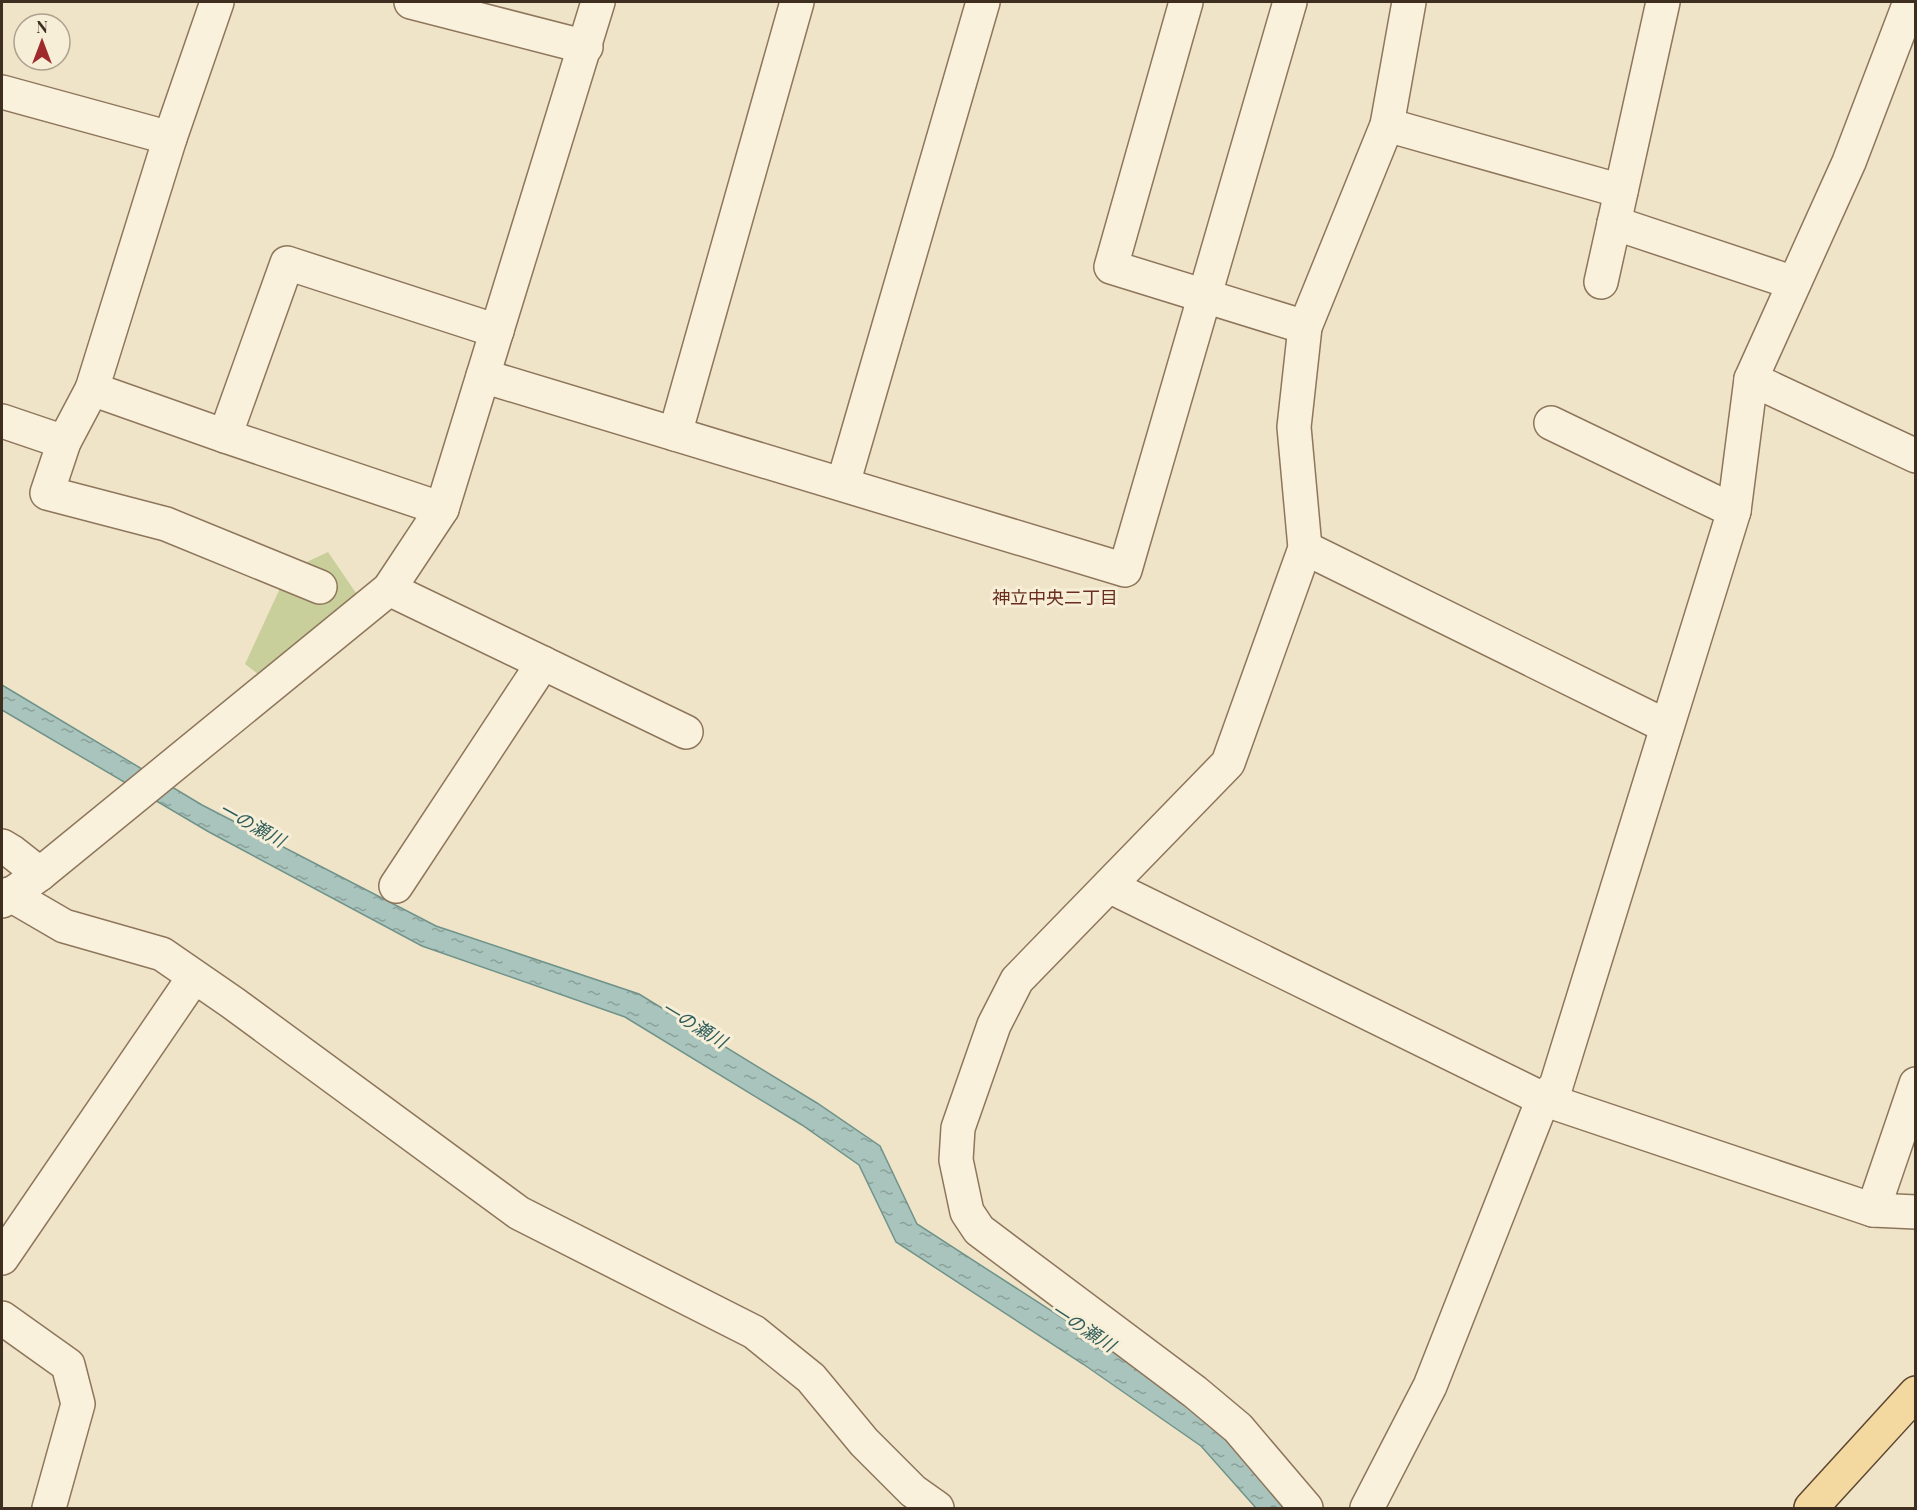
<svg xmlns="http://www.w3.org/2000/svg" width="1917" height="1510" viewBox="0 0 1917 1510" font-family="'Playfair Display','Noto Sans JP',serif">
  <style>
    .park { fill: #c9cf9b }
    .water { fill: url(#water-ripples); stroke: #6f938a; stroke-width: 1.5 }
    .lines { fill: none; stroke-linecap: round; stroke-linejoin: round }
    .minor-casing { stroke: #8d765c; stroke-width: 36 }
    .major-casing { stroke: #5b4430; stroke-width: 36 }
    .minor { stroke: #faf1dc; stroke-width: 33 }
    .major { stroke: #f3d9a0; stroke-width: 33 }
    .labels { text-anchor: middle; stroke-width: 6; stroke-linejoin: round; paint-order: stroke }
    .neighbourhood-label { font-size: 18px; fill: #6b2e1e; stroke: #f7eed8 }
    .water-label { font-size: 18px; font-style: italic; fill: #2f5d5a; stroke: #f7eed8 }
  </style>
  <defs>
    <pattern id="water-ripples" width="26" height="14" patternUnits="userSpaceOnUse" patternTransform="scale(1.5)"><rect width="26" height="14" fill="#a9c4bc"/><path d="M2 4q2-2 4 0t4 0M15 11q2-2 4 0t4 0" fill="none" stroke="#8ba098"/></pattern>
  </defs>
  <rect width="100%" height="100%" fill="#f0e4c8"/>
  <polygon class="park" points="328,552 356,593 376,592 267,681 245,664 288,571"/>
  <polygon class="water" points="2,685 202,805 436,926 639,994 817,1103 880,1146 917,1224 1095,1339 1220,1425 1294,1508 1256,1508 1201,1446 1083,1364 896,1242 859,1165 802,1125 625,1017 422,946 209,832 2,710"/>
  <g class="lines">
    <defs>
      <g id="minor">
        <polyline points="217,2 170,138 92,389 225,436 442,509"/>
        <polyline points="411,2 586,47"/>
        <polyline points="1186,2 1111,267 1305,327"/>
        <polyline points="2,92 170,138"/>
        <polyline points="1387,125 1621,191"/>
        <polyline points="1614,223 1794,283"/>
        <polyline points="1601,282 1663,2"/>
        <polyline points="483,376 1125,570 1290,2"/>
        <polyline points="1751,379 1916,456"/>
        <polyline points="92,389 64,442 47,493 166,524 320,587"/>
        <polyline points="2,421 64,442"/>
        <polyline points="1551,423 1734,511"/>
        <polyline points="675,434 797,2"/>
        <polyline points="225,436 287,263 497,331"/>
        <polyline points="843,484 983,2"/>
        <polyline points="1305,548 1666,726"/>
        <polyline points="389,589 686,732"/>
        <polyline points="2,846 12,852 40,874"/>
        <polyline points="396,886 543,663"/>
        <polyline points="1109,886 1543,1099 1873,1210 1916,1212"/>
        <polyline points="9,894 64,926 162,954 233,1003 519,1213 754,1332 811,1378 864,1442 913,1491 937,1508"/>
        <polyline points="2,901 40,874 389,589 442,509 598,2"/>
        <polyline points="1873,1210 1916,1084"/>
        <polyline points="2,1258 194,977"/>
        <polyline points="2,1318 68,1365 78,1404 49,1508"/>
        <polyline points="1306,1508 1238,1428 1195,1392 979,1230 967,1212 956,1160 958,1128 994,1025 1017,980 1228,763 1305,548 1294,427 1305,327 1387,125 1409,2"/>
        <polyline points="1367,1508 1430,1386 1543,1099 1556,1086 1734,511 1751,379 1849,162 1910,2"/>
      </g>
      <polyline id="major" points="1811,1508 1916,1393"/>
    </defs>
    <use href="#minor" class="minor-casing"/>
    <use href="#major" class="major-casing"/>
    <use href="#minor" class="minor"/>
    <use href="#major" class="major"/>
  </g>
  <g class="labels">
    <g class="neighbourhood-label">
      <text x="1055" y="604">神立中央二丁目</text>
    </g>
    <g class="water-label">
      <text transform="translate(252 825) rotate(29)" y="6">一の瀬川</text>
      <text transform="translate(694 1025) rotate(31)" y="6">一の瀬川</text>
      <text transform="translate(1083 1328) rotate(33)" y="6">一の瀬川</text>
    </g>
  </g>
  <rect width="1917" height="1510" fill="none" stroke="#3d2e20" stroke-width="6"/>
  <g transform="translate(42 42)"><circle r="28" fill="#f7eed8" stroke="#ada18e" stroke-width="1.5"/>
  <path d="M0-4.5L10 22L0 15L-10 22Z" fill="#9e2a2b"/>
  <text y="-9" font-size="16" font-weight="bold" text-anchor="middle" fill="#3d2e20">N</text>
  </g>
</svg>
